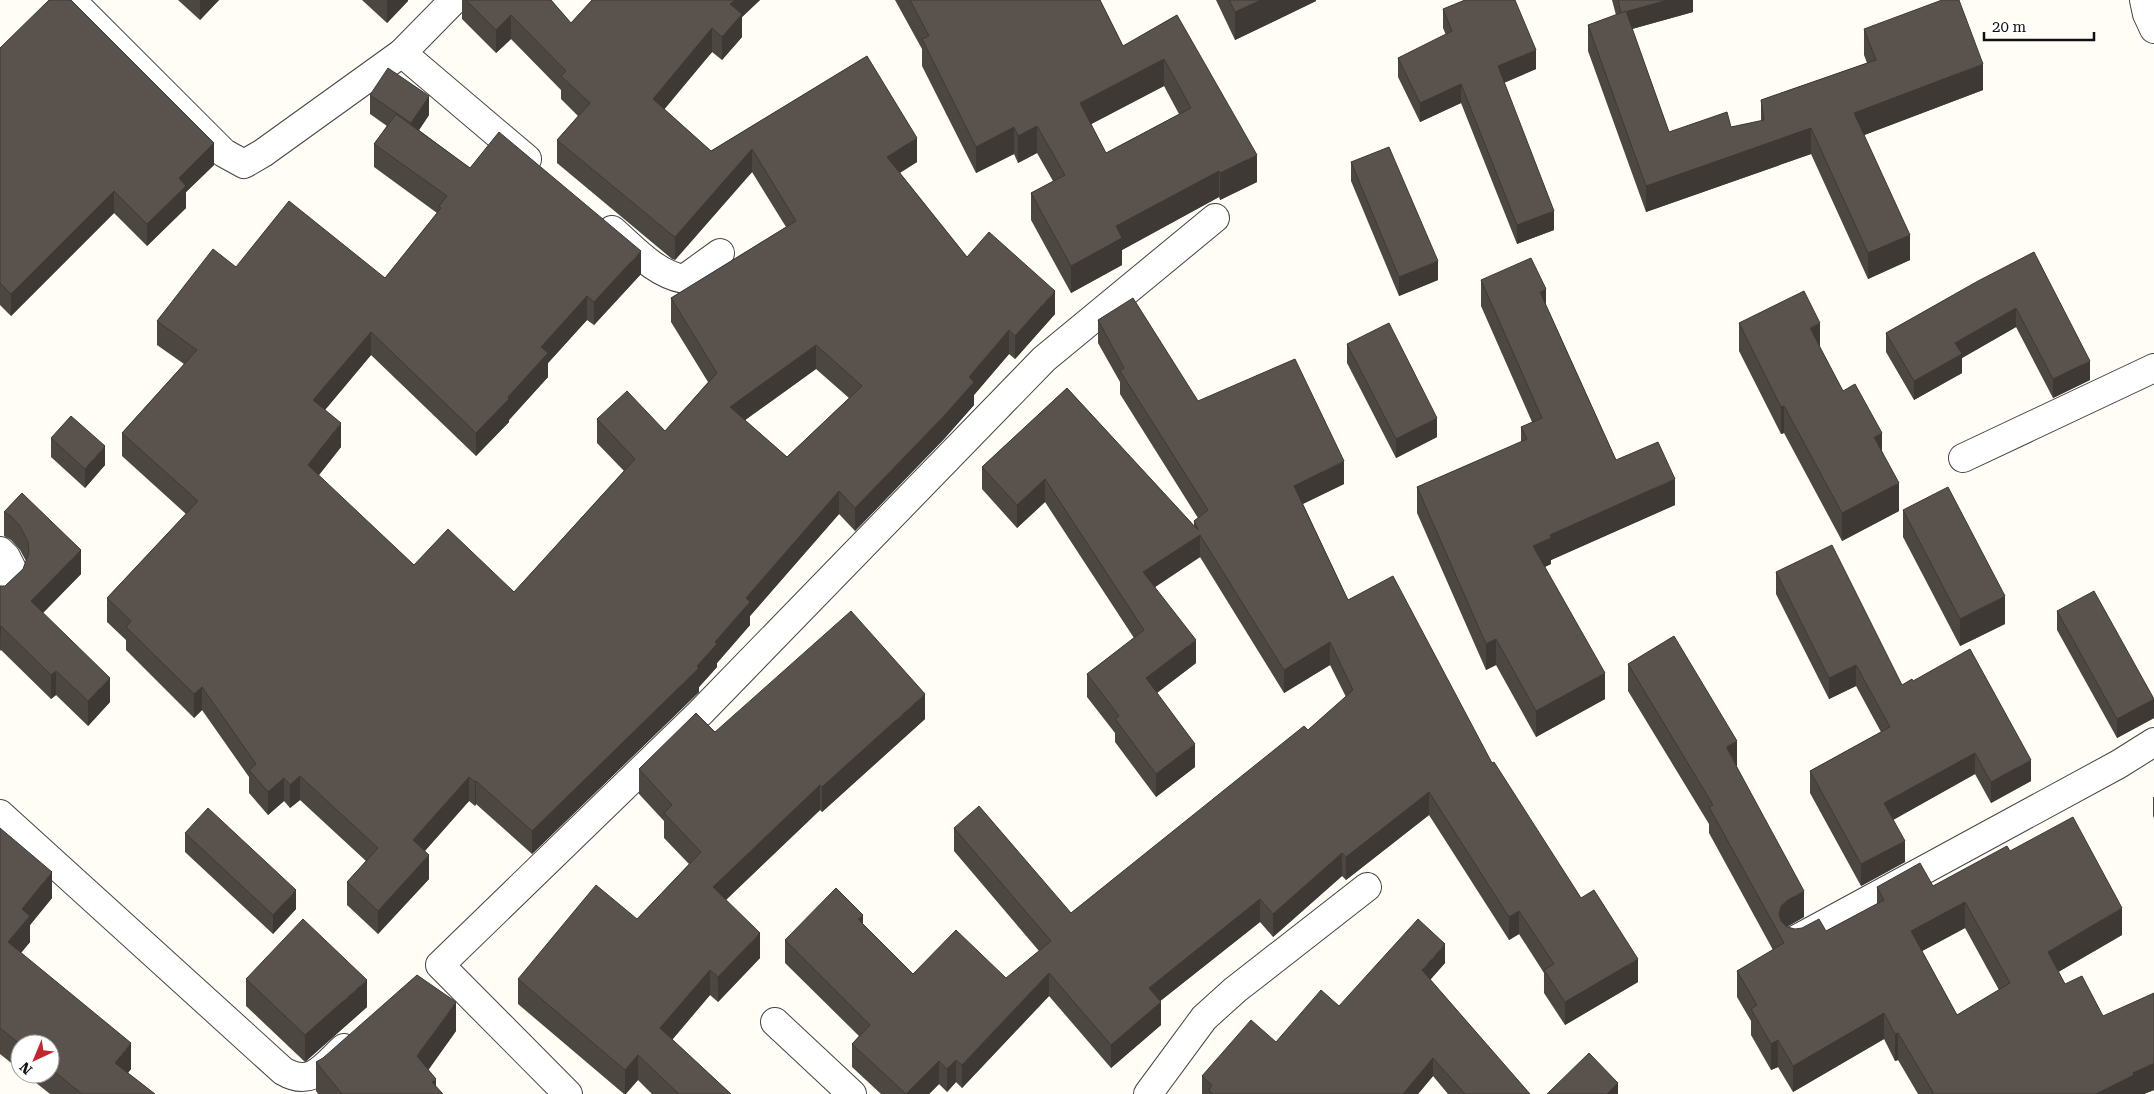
<svg xmlns="http://www.w3.org/2000/svg" width="2154" height="1094" viewBox="0 0 2154 1094" font-family="'Roboto Serif',serif">
  <style>
    .lines { fill: none; stroke-linecap: round; stroke-linejoin: round }
    .street-casing { stroke: #444; stroke-width: 30 }
    .street { stroke: #fff; stroke-width: 28 }
    .wall { fill: #4d4742; fill-rule: evenodd }
    .shaded-wall { fill: #3f3936 }
    .building { fill: #5a524d; stroke: #3f3936; fill-rule: evenodd }
  </style>
  <rect width="100%" height="100%" fill="#fffdf5"/>
  <g class="lines">
    <defs>
      <g id="street">
        <polyline points="71,0 224,153 244,164 263,153 402,53 454,0"/>
        <polyline points="2144,0 2147,14 2154,29"/>
        <polyline points="402,53 527,159"/>
        <path d="M 612,230 C 633,248 655,274 684,279 L 720,253"/>
        <polyline points="1963,458 2154,368"/>
        <polyline points="0,551 6,557 14,573 11,583 0,595"/>
        <path d="M 0,814 L 283,1071 C 312,1088 324,1066 344,1048"/>
        <polyline points="1795,940 2119,764 2154,742"/>
        <polyline points="775,1022 852,1094"/>
        <polyline points="568,1094 440,965 701,712 1044,359 1215,218"/>
        <polyline points="1148,1094 1204,1018 1235,990 1367,887"/>
      </g>
    </defs>
    <use href="#street" class="street-casing"/>
    <use href="#street" class="street"/>
  </g>
  <g class="wall">
    <polygon points="178,0 219,0 200,20"/>
    <polygon points="362,0 408,0 408,1 387,23"/>
    <path d="M 462,0 L 551,0 L 571,23 L 592,0 L 760,0 L 742,17 L 742,37 L 722,60 L 712,52 L 664,109 L 711,151 L 867,56 L 917,162 L 900,173 L 967,257 L 1055,314 L 1015,359 L 1009,354 L 974,395 L 974,405 L 944,439 L 855,531 L 839,514 L 750,616 L 750,625 L 717,663 L 717,667 L 699,687 L 699,692 L 532,854 L 476,804 L 475,806 L 469,801 L 425,851 L 429,879 L 378,934 L 347,905 L 347,882 L 366,861 L 300,800 L 290,808 L 284,801 L 268,815 L 249,793 L 249,777 L 202,710 L 194,718 L 126,650 L 126,640 L 107,622 L 107,598 L 186,514 L 122,456 L 122,433 L 184,364 L 157,345 L 157,321 L 236,267 L 385,278 L 437,213 L 374,167 L 374,144 L 387,126 L 370,114 L 370,95 L 429,115 L 419,130 L 470,168 L 641,274 L 594,325 L 587,320 L 548,363 L 548,377 L 509,420 L 509,422 L 476,456 L 371,355 L 325,410 L 341,447 L 318,476 L 414,565 L 514,592 L 624,471 L 597,443 L 597,419 L 665,431 L 708,382 L 671,322 L 671,298 L 786,227 L 752,172 L 675,260 L 672,259 L 557,163 L 557,140 L 578,116 L 561,99 L 561,90 L 511,39 L 496,53 L 462,19 ZM 816,369 L 849,398 L 787,457 L 745,420 Z"/>
    <path d="M 895,0 L 1100,0 L 1123,46 L 1177,15 L 1257,182 L 1220,200 L 1219,197 L 1122,250 L 1122,265 L 1071,293 L 1031,220 L 1031,193 L 1053,181 L 1037,153 L 1018,163 L 1014,154 L 976,173 L 922,66 L 922,49 ZM 1164,86 L 1179,114 L 1106,153 L 1091,124 Z"/>
    <polygon points="1216,0 1316,0 1316,1 1235,40"/>
    <polygon points="1612,0 1693,0 1693,12 1632,29 1669,132 1731,127 1761,121 1761,100 1867,63 1864,55 1864,29 1983,90 1864,135 1910,260 1868,279 1811,154 1646,212 1588,51 1588,25 1616,15"/>
    <polygon points="1443,9 1536,69 1504,83 1554,230 1517,244 1461,103 1420,122 1398,77 1398,58 1446,35 1443,28"/>
    <polygon points="0,48 214,165 186,192 186,208 147,246 114,213 11,316 0,305"/>
    <polygon points="1351,162 1438,280 1399,296 1351,181"/>
    <polygon points="2034,252 2090,380 2053,398 2016,327 1962,358 1962,373 1914,400 1886,352 1886,333"/>
    <polygon points="1481,280 1546,305 1616,460 1675,505 1551,560 1551,564 1545,567 1605,699 1536,737 1496,665 1486,670 1417,513 1417,487 1521,442 1521,427 1532,422 1481,306"/>
    <polygon points="1098,320 1198,401 1344,484 1303,504 1348,600 1492,763 1581,898 1638,982 1565,1025 1544,993 1544,973 1519,934 1509,940 1429,815 1346,880 1342,876 1273,937 1260,922 1160,1001 1161,1025 1111,1068 1049,996 962,1088 956,1082 947,1092 939,1084 929,1094 881,1094 852,1067 852,1044 859,1036 785,963 785,940 863,924 913,974 1006,978 1039,951 954,851 954,828 1071,913 1308,730 1346,697 1330,665 1284,693 1200,557 1155,587 1196,663 1157,693 1195,767 1156,797 1115,742 1115,733 1087,697 1087,674 1134,638 1045,502 1017,528 982,489 982,467 1067,388 1194,526 1194,521 1198,518 1120,394 1120,382 1098,343"/>
    <polygon points="1739,323 1820,348 1843,391 1882,452 1899,511 1842,541 1784,433 1781,434 1739,351"/>
    <polygon points="1347,344 1437,437 1396,458 1347,363"/>
    <polygon points="51,438 105,465 85,488 51,457"/>
    <polygon points="22,493 81,574 43,613 110,702 88,726 56,695 51,699 1,650 0,651 0,586 5,586 23,569 26,561 20,550 11,540 4,536 4,512"/>
    <polygon points="1903,510 2005,624 1960,646 1903,537"/>
    <polygon points="1776,572 1902,685 1913,681 2031,781 1991,803 1975,774 1893,820 1905,862 1861,886 1810,793 1810,771 1881,732 1856,686 1829,699 1776,594"/>
    <polygon points="2057,611 2154,718 2117,738 2057,630"/>
    <path d="M 1628,664 L 1737,767 L 1804,917 L 1787,927 L 1795,929 L 1826,931 L 1877,904 L 1877,887 L 1933,886 L 2010,851 L 2122,935 L 2058,972 L 2065,984 L 2103,1016 L 2154,1090 L 2144,1094 L 1918,1094 L 1898,1060 L 1895,1061 L 1884,1039 L 1793,1092 L 1778,1067 L 1771,1070 L 1751,1035 L 1751,1021 L 1737,997 L 1737,971 L 1773,950 L 1709,833 L 1709,824 L 1628,691 ZM 1965,928 L 1999,990 L 1957,1015 L 1922,951 Z"/>
    <polygon points="925,719 822,812 820,810 726,900 760,958 718,1002 710,995 672,1040 731,1094 652,1094 638,1080 626,1094 624,1094 518,1004 518,979 637,919 689,864 664,838 664,821 639,794 639,769 715,732"/>
    <polygon points="2153,797 2154,797 2154,818 2153,816"/>
    <polygon points="0,828 52,898 30,925 30,942 21,953 131,1069 128,1073 155,1094 50,1094 25,1074 50,1074 50,1044 20,1044 20,1070 0,1054"/>
    <polygon points="185,833 296,909 273,934 185,852"/>
    <polygon points="1445,963 1430,980 1530,1094 1448,1094 1433,1076 1418,1094 1202,1094 1202,1076 1276,1042 1339,1006"/>
    <polygon points="246,979 367,1007 305,1062 246,1006"/>
    <polygon points="456,1031 428,1070 436,1087 443,1094 318,1094 316,1091 316,1062"/>
  </g>
  <g class="shaded-wall">
    <polygon points="200,0 219,0 200,20"/>
    <polygon points="387,0 408,0 408,1 387,23"/>
    <polygon points="735,0 760,0 742,17 742,37 722,60 722,37 730,4"/>
    <polygon points="1261,0 1316,0 1316,1 1235,40 1235,12"/>
    <polygon points="1668,0 1693,0 1693,12 1621,32 1621,13"/>
    <polygon points="511,15 511,39 496,53 496,30"/>
    <polygon points="712,28 712,52 653,123 653,99"/>
    <polygon points="1536,50 1536,69 1498,85 1498,66"/>
    <polygon points="1164,59 1164,86 1080,130 1080,103"/>
    <polygon points="1983,64 1983,90 1854,139 1854,113"/>
    <polygon points="1461,84 1461,103 1420,122 1420,103"/>
    <polygon points="429,96 429,115 411,142 411,123"/>
    <polygon points="1037,126 1037,153 1018,163 1018,136"/>
    <polygon points="1014,127 1014,154 976,173 976,147"/>
    <polygon points="1811,128 1811,154 1646,212 1646,186"/>
    <polygon points="917,138 917,162 887,180 887,157"/>
    <polygon points="214,143 214,165 186,192 186,208 147,246 147,224 179,178"/>
    <polygon points="752,149 752,172 675,260 675,237"/>
    <polygon points="1257,155 1257,182 1220,200 1220,173"/>
    <polygon points="1219,171 1219,197 1122,250 1122,265 1071,293 1071,266 1116,226"/>
    <polygon points="114,191 114,213 11,316 11,294"/>
    <polygon points="1554,211 1554,230 1517,244 1517,225"/>
    <polygon points="1910,235 1910,260 1868,279 1868,253"/>
    <polygon points="641,251 641,274 594,325 594,302"/>
    <polygon points="1438,261 1438,280 1399,296 1399,277"/>
    <polygon points="1546,289 1546,315 1540,292"/>
    <polygon points="1055,291 1055,314 1015,359 1015,336"/>
    <polygon points="587,296 587,320 548,363 548,377 509,420 509,422 476,456 476,433 508,397 541,347"/>
    <polygon points="2016,308 2016,327 1962,358 1962,373 1914,400 1914,381 1955,343"/>
    <polygon points="1820,323 1820,350 1810,328"/>
    <polygon points="1009,330 1009,354 974,395 974,405 944,439 855,531 855,508"/>
    <polygon points="371,332 371,355 313,424 313,400"/>
    <polygon points="816,345 816,369 730,431 730,407"/>
    <polygon points="2090,361 2090,380 2053,398 2053,379"/>
    <polygon points="1784,406 1784,433 1781,434 1781,407"/>
    <polygon points="1437,418 1437,437 1396,458 1396,439"/>
    <polygon points="341,423 341,447 308,489 308,465"/>
    <polygon points="1882,433 1882,461 1874,437"/>
    <polygon points="105,446 105,465 85,488 85,469"/>
    <polygon points="1344,461 1344,484 1294,508 1294,486"/>
    <polygon points="1045,479 1045,502 1017,528 1017,505"/>
    <polygon points="1675,479 1675,505 1551,560 1551,564 1533,572 1533,546 1550,535"/>
    <polygon points="1899,483 1899,511 1842,541 1842,513"/>
    <polygon points="839,491 839,514 750,616 750,625 717,663 717,667 699,687 699,692 532,854 532,831 697,666 715,642 746,598"/>
    <polygon points="1200,535 1200,557 1143,595 1143,572"/>
    <polygon points="81,550 81,574 31,625 31,601"/>
    <polygon points="2005,596 2005,624 1960,646 1960,619"/>
    <polygon points="0,626 1,626 0,651"/>
    <polygon points="1496,639 1496,665 1486,670 1486,644"/>
    <polygon points="1196,640 1196,663 1146,701 1146,678"/>
    <polygon points="1330,642 1330,665 1284,693 1284,670"/>
    <polygon points="1856,665 1856,686 1829,699 1829,678"/>
    <polygon points="56,671 56,695 51,699 51,675"/>
    <polygon points="1605,673 1605,699 1536,737 1536,711"/>
    <polygon points="110,678 110,702 88,726 88,701"/>
    <polygon points="202,687 202,710 194,718 194,694"/>
    <polygon points="925,694 925,719 822,812 822,787"/>
    <polygon points="2154,699 2154,718 2117,738 2117,719"/>
    <polygon points="1737,741 1737,767 1726,747"/>
    <polygon points="1195,744 1195,767 1156,797 1156,774"/>
    <polygon points="1975,753 1975,774 1884,825 1884,803"/>
    <polygon points="2031,760 2031,781 1991,803 1991,782"/>
    <polygon points="300,776 300,800 290,808 290,785"/>
    <polygon points="469,777 469,801 413,864 413,840"/>
    <polygon points="284,778 284,801 268,815 268,792"/>
    <polygon points="476,781 476,804 475,806 475,782"/>
    <polygon points="820,785 820,810 713,912 713,887"/>
    <polygon points="1429,792 1429,815 1346,880 1346,857"/>
    <polygon points="1905,841 1905,862 1861,886 1861,864"/>
    <polygon points="1342,853 1342,876 1273,937 1273,914"/>
    <polygon points="429,855 429,879 378,934 378,911"/>
    <polygon points="52,872 52,898 30,925 30,942 8,968 8,942 22,909"/>
    <polygon points="296,890 296,909 273,934 273,915"/>
    <polygon points="1804,891 1804,917 1788,926 1781,932 1779,914 1781,906 1788,900"/>
    <polygon points="1260,899 1260,922 1149,1010 1149,988"/>
    <polygon points="1965,902 1965,928 1911,957 1911,931"/>
    <polygon points="2122,908 2122,935 2048,978 2048,952"/>
    <polygon points="1519,911 1519,934 1509,940 1509,917"/>
    <polygon points="863,915 863,938 858,919"/>
    <polygon points="760,933 760,958 718,1002 718,977"/>
    <polygon points="1445,944 1445,963 1422,989 1422,970"/>
    <polygon points="1638,959 1638,982 1565,1025 1565,1002"/>
    <polygon points="710,970 710,995 660,1054 660,1028"/>
    <polygon points="1049,973 1049,996 962,1088 962,1065"/>
    <polygon points="367,980 367,1007 305,1062 305,1035"/>
    <polygon points="456,1002 456,1031 417,1086 417,1056"/>
    <polygon points="1161,1002 1161,1025 1111,1068 1111,1045"/>
    <polygon points="1884,1013 1884,1039 1793,1092 1793,1066"/>
    <polygon points="1898,1033 1898,1060 1895,1061 1895,1034"/>
    <polygon points="1778,1040 1778,1067 1771,1070 1771,1044"/>
    <polygon points="131,1043 131,1069 115,1089 115,1063"/>
    <polygon points="638,1055 638,1080 625,1094 625,1070"/>
    <polygon points="1433,1058 1433,1076 1418,1094 1403,1094"/>
    <polygon points="956,1060 956,1082 947,1092 947,1069"/>
    <polygon points="939,1061 939,1084 929,1094 906,1094"/>
    <polygon points="2154,1063 2154,1090 2144,1094 2096,1094 2133,1073"/>
    <polygon points="436,1079 436,1094 432,1082"/>
    <polygon points="1618,1083 1618,1094 1607,1094"/>
  </g>
  <g class="building">
    <polygon points="49,0 71,0 214,143 179,178 186,186 147,224 114,191 11,294 0,283 0,48"/>
    <path d="M 466,0 L 551,0 L 571,23 L 592,0 L 735,0 L 730,4 L 742,14 L 722,37 L 712,28 L 653,99 L 711,151 L 867,56 L 917,138 L 887,157 L 967,257 L 989,232 L 1055,291 L 1015,336 L 1009,330 L 969,377 L 974,382 L 944,416 L 855,508 L 839,491 L 746,598 L 750,602 L 715,642 L 717,644 L 697,666 L 699,668 L 532,831 L 476,781 L 475,782 L 469,777 L 413,840 L 429,855 L 378,911 L 347,882 L 378,848 L 300,776 L 290,785 L 284,778 L 268,792 L 249,770 L 256,764 L 202,687 L 194,694 L 126,627 L 131,621 L 107,598 L 198,501 L 122,433 L 197,350 L 157,321 L 213,249 L 236,267 L 289,201 L 385,278 L 441,208 L 439,206 L 447,196 L 374,144 L 396,114 L 470,168 L 499,132 L 641,251 L 594,302 L 587,296 L 541,347 L 548,353 L 508,397 L 509,399 L 476,433 L 371,332 L 313,400 L 341,423 L 308,465 L 414,565 L 448,529 L 514,592 L 635,459 L 597,419 L 627,391 L 665,431 L 717,373 L 671,298 L 796,221 L 752,149 L 675,237 L 672,235 L 557,140 L 590,103 L 561,76 L 566,71 L 511,15 L 496,30 ZM 816,345 L 862,386 L 787,457 L 730,407 Z"/>
    <path d="M 910,0 L 1100,0 L 1123,46 L 1177,15 L 1257,155 L 1220,173 L 1219,171 L 1116,226 L 1122,238 L 1071,266 L 1031,193 L 1065,175 L 1037,126 L 1018,136 L 1014,127 L 976,147 L 922,39 L 929,36 ZM 1164,59 L 1191,108 L 1106,153 L 1080,103 Z"/>
    <polygon points="1229,0 1261,0 1235,12"/>
    <polygon points="1465,0 1515,0 1536,50 1498,66 1554,211 1517,225 1461,84 1420,103 1398,58 1452,31 1443,9"/>
    <polygon points="1618,0 1668,0 1621,13"/>
    <polygon points="1942,0 1959,0 1983,64 1854,113 1910,235 1868,253 1811,128 1646,186 1588,25 1626,11 1669,132 1727,112 1731,127 1764,120 1761,100 1876,60 1864,29"/>
    <polygon points="388,68 429,96 411,123 370,95"/>
    <polygon points="1389,147 1438,261 1399,277 1351,162"/>
    <polygon points="2034,252 2090,361 2053,379 2016,308 1955,343 1962,354 1914,381 1886,333 1978,281"/>
    <polygon points="1531,258 1546,289 1540,292 1616,460 1658,442 1675,479 1550,535 1551,538 1533,546 1605,673 1536,711 1496,639 1486,644 1417,487 1527,439 1521,427 1542,418 1481,280"/>
    <polygon points="1804,291 1820,323 1810,328 1843,391 1855,384 1882,433 1874,437 1899,483 1842,513 1784,406 1781,407 1739,323"/>
    <polygon points="1133,298 1198,401 1295,359 1344,461 1294,486 1348,600 1393,576 1492,763 1494,762 1581,898 1594,890 1638,959 1565,1002 1544,970 1554,964 1519,911 1509,917 1429,792 1346,857 1342,853 1273,914 1260,899 1149,988 1161,1002 1111,1045 1049,973 962,1065 956,1060 947,1069 939,1061 906,1094 852,1044 870,1025 785,940 836,888 863,915 858,919 913,974 956,930 1006,978 1051,941 954,828 979,806 1071,913 1304,726 1308,730 1353,690 1330,642 1284,670 1200,535 1143,572 1196,640 1146,678 1195,744 1156,774 1115,719 1119,716 1087,674 1144,630 1045,479 1017,505 982,467 1067,388 1198,530 1194,521 1208,510 1120,371 1124,368 1098,320"/>
    <polygon points="1389,323 1437,418 1396,439 1347,344"/>
    <polygon points="71,416 105,446 85,469 51,438"/>
    <polygon points="1948,487 2005,596 1960,619 1903,510"/>
    <polygon points="22,493 81,550 31,601 110,678 88,701 56,671 51,675 1,626 0,626 0,586 5,586 23,569 29,553 28,542 20,526 11,516 4,512"/>
    <polygon points="1832,545 1902,685 1912,679 1913,681 1970,649 2031,760 1991,782 1975,753 1884,803 1905,841 1861,864 1810,771 1890,727 1856,665 1829,678 1776,572"/>
    <polygon points="2094,591 2154,699 2117,719 2057,611"/>
    <polygon points="851,611 925,694 822,787 820,785 713,887 760,933 718,977 710,970 660,1028 731,1094 679,1094 638,1055 625,1070 518,979 596,885 637,919 701,852 664,813 672,805 639,769 696,713 715,732"/>
    <path d="M 1674,636 L 1737,741 L 1726,747 L 1804,891 L 1788,900 L 1781,906 L 1779,914 L 1781,921 L 1787,927 L 1795,929 L 1802,928 L 1819,919 L 1826,931 L 1884,900 L 1877,887 L 1920,863 L 1933,886 L 2007,846 L 2010,851 L 2073,817 L 2122,908 L 2048,952 L 2065,984 L 2082,976 L 2103,1016 L 2154,993 L 2154,1063 L 2133,1073 L 2134,1075 L 2096,1094 L 1934,1094 L 1898,1033 L 1895,1034 L 1884,1013 L 1793,1066 L 1778,1040 L 1771,1044 L 1751,1009 L 1757,1005 L 1737,971 L 1784,943 L 1709,807 L 1713,805 L 1628,664 ZM 1965,902 L 2010,983 L 1957,1015 L 1911,931 Z"/>
    <polygon points="208,808 296,890 273,915 185,833"/>
    <polygon points="0,828 52,872 22,909 30,916 8,942 131,1043 115,1063 155,1094 82,1094 50,1068 50,1044 20,1044 0,1028"/>
    <polygon points="303,919 367,980 305,1035 246,979"/>
    <polygon points="1418,919 1445,944 1422,970 1530,1094 1465,1094 1433,1058 1403,1094 1213,1094 1209,1090 1212,1085 1202,1076 1251,1020 1276,1042 1321,990 1339,1006"/>
    <polygon points="417,975 456,1002 417,1056 436,1079 432,1082 443,1094 342,1094 316,1062 323,1058"/>
    <polygon points="1589,1053 1618,1083 1607,1094 1547,1094"/>
  </g>
  <g transform="translate(35 1059) rotate(224)"><circle r="24" fill="#ffffff" stroke="#a0a0a0"/>
  <path d="M0-4L9 19L0 12L-9 19Z" fill="#c4262e"/>
  <text y="-8" font-size="14" font-weight="bold" text-anchor="middle" fill="#111111">N</text>
  </g>
  <path d="M1984 32v8h110v-8" fill="none" stroke="#111111" stroke-width="2.5"/>
  <text x="1992" y="32" font-size="15" fill="#111111" stroke="#ffffff" stroke-width="4" paint-order="stroke">20 m</text>
</svg>
